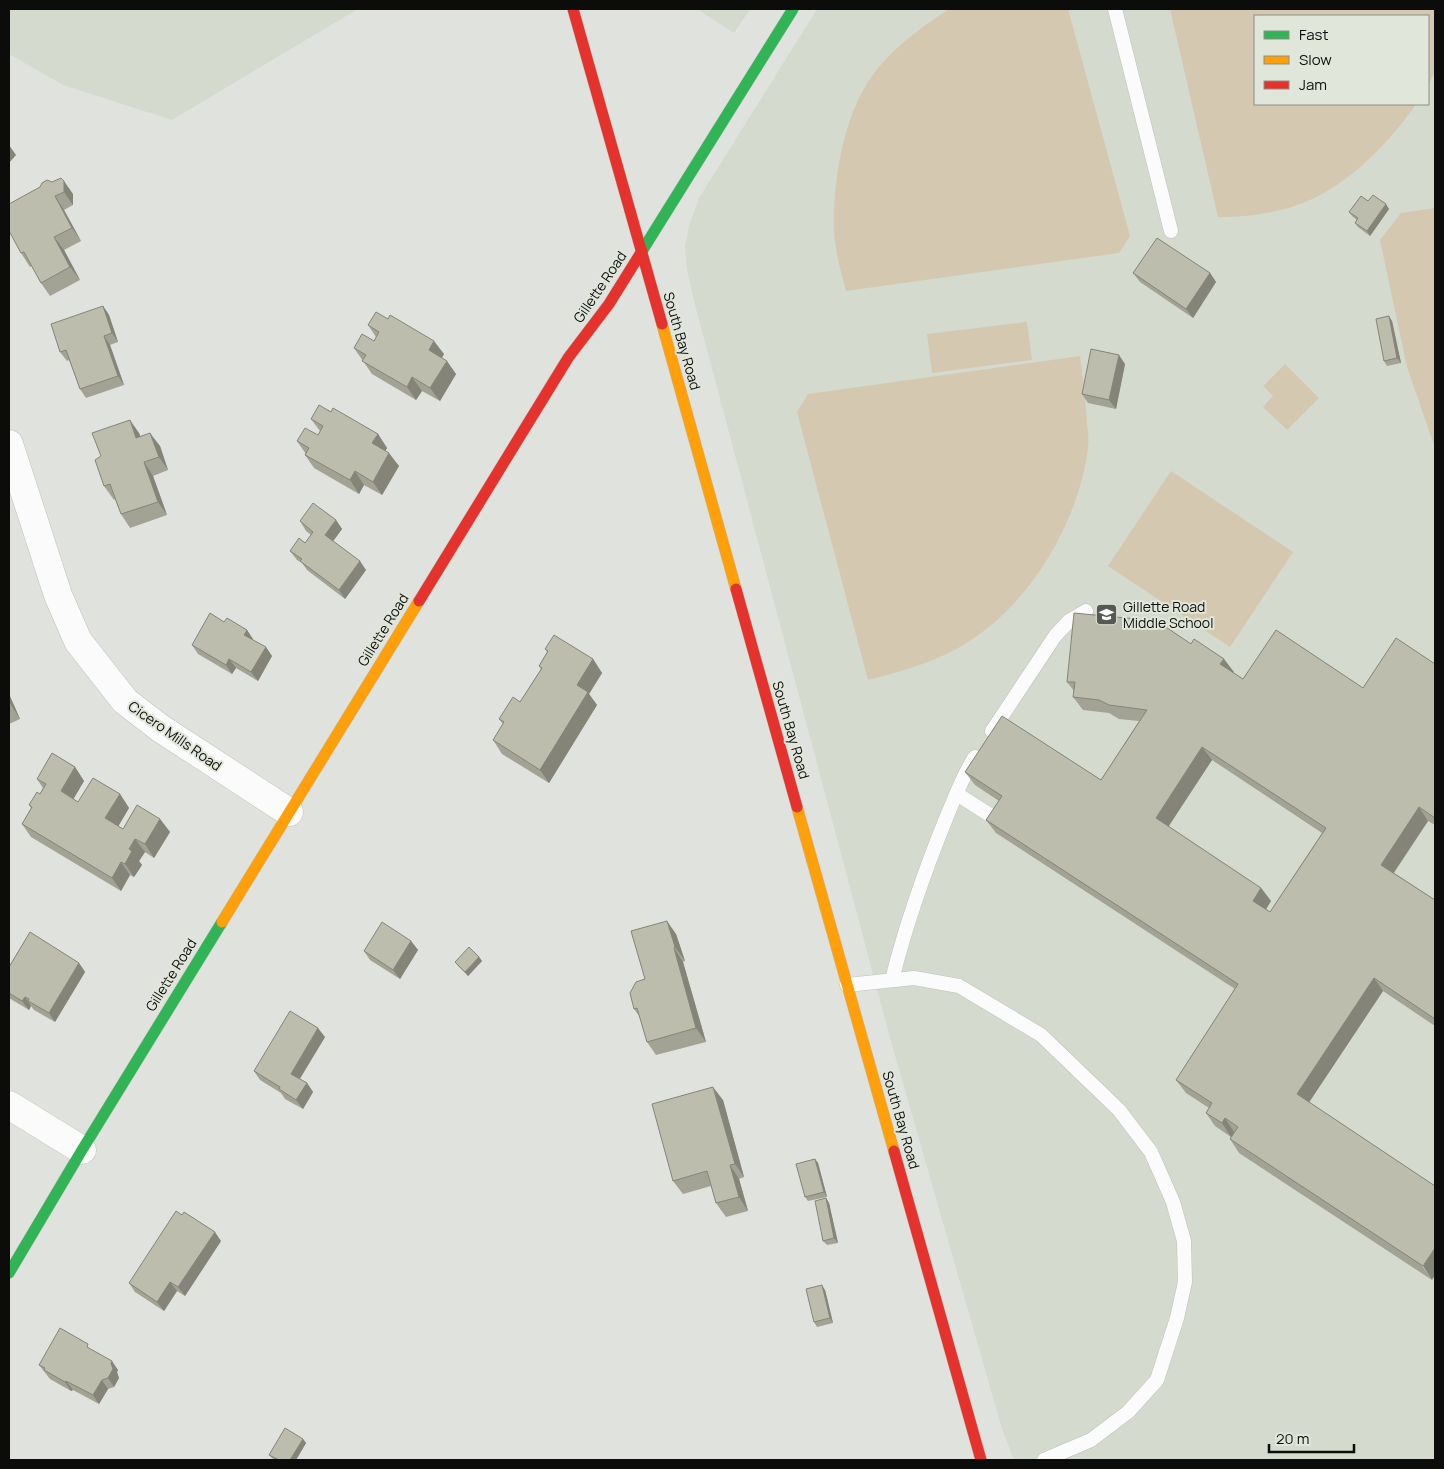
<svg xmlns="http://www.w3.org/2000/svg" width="1444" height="1469" viewBox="0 0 1444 1469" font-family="Manrope,sans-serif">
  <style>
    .built { fill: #d4dacd; fill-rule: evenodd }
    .green { fill: #d5c8b0 }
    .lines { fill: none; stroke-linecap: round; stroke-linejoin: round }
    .lane-casing { stroke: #bfc1bd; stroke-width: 15 }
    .street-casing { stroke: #bfc1bd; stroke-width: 29 }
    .fast-casing { stroke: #bfc1bd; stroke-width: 12 }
    .slow-casing { stroke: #bfc1bd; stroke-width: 12 }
    .jam-casing { stroke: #bfc1bd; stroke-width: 12 }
    .lane { stroke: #fafbfa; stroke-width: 14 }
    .street { stroke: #fafbfa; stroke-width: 28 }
    .fast { stroke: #30b455; stroke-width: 11 }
    .slow { stroke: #ff9f0a; stroke-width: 11 }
    .jam { stroke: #e5322d; stroke-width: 11 }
    .wall { fill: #a3a395; fill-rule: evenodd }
    .shaded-wall { fill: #848479 }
    .building { fill: #bdbdad; stroke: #848479; fill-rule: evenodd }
    .labels { text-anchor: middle; stroke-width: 4; stroke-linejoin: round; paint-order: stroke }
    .street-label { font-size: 14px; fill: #0c0d0a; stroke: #e1e6da }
    .poi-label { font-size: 14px; fill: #0c0d0a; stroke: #e1e6da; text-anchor: start }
  </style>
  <rect width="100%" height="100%" fill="#e0e3dd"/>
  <g class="built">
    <polygon points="9,9 358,9 172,120 63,85 9,54"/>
    <polygon points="697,9 750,9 734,33"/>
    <path d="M 817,9 L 1435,9 L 1435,1460 L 1014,1460 L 1002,1429 L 890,1038 L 694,301 L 687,270 L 685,246 L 689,226 L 699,198 ZM 1255,16 L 1428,16 L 1428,104 L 1255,104 Z"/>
  </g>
  <g class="green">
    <path d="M 949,9 L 1068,9 L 1130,236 L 1119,253 L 846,291 C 841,271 834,249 834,227 C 833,176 845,108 878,68 C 898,44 923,26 949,9 Z"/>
    <path d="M 1170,9 L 1435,9 L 1435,71 L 1428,86 L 1428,16 L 1255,16 L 1255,104 L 1416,104 C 1391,141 1350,183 1308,201 C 1279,213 1248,217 1218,217 Z"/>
    <polygon points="1435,208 1435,448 1407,367 1380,240 1401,213"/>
    <polygon points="1027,322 1032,360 932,373 927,334"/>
    <path d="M 1080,356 C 1083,379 1086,401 1087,424 C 1088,432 1089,440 1088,447 C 1080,519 1032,601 971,640 C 940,661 903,671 868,680 L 797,412 L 808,394 Z"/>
    <polygon points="1285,364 1319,398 1287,430 1263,407 1273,396 1263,386"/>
    <polygon points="1171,471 1293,552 1230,647 1108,566"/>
  </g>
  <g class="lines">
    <defs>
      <g id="lane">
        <polyline points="1115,9 1171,231"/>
        <polyline points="992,731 1055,636 1069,621 1086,611"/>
        <polyline points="957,794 993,817"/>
        <path d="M 892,980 C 906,924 925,870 947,816 C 955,797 963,775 975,757"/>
        <polyline points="847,985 914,978 959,986 1041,1035 1119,1110 1151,1152 1173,1202 1184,1241 1185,1282 1177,1318 1157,1380 1128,1412 1091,1440 1044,1460"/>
      </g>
      <g id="street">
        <polyline points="9,444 58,595 78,641 125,701 160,728 289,812"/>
        <polyline points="9,1105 82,1150"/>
      </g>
      <g id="fast">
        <polyline points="642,251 793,9"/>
        <polyline points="9,1273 82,1150 222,922"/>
      </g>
      <g id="slow">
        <polyline points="662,324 736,589"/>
        <polyline points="797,807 894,1151"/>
        <polyline points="222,922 419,601"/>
      </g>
      <g id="jam">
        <polyline points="573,9 662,324"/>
        <polyline points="736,589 797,807"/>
        <polyline points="419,601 568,358 609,304 642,251"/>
        <polyline points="894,1151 981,1460"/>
      </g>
    </defs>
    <use href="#lane" class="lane-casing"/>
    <use href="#street" class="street-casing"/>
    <use href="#fast" class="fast-casing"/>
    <use href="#slow" class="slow-casing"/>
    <use href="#jam" class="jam-casing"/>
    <use href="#lane" class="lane"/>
    <use href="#street" class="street"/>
    <use href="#fast" class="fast"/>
    <use href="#slow" class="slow"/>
    <use href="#jam" class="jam"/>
  </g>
  <g class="wall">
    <polygon points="42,183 73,194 73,205 64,210 81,241 64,250 80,280 50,296 41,283 32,266 30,267 21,253"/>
    <polygon points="1368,201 1389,209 1370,236 1358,227 1355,223 1357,220 1353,217 1349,212"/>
    <polygon points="1133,273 1210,273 1216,282 1193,318 1140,282"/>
    <polygon points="103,306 109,315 118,342 110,345 124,385 86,398 80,389 69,360 67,361 60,352"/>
    <polygon points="1392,321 1401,363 1387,366 1384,361"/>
    <polygon points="368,325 444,354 442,358 456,374 440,401 422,391 416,400 372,374 354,348 374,341 376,337"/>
    <polygon points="1125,364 1116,409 1088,403 1082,394"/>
    <polygon points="331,412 378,434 387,448 385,451 399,466 382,495 364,485 359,494 314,468 305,455 306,454 297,441 318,435 320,431 311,419"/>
    <polygon points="139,433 140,436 160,446 168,470 153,476 167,515 130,528 121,514 115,499 114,500 104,486"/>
    <polygon points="336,520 342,529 333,541 366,570 345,599 307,570 302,563 297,560 290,551 305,543 311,535 306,531 300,521"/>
    <polygon points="224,622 247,630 253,640 272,656 258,681 236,668 232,674 198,654 192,645"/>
    <path d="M 1191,644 L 1224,659 L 1233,673 L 1243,679 L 1363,688 L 1435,664 L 1435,825 L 1428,821 L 1394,873 L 1435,900 L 1435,1026 L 1383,991 L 1309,1102 L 1432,1280 L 1239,1153 L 1230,1139 L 1234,1132 L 1231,1137 L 1215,1126 L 1206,1113 L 1209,1108 L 1186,1093 L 1176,1080 L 1235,989 L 996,833 L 986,820 L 999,801 L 975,785 L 965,772 L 1101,780 L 1139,721 L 1119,719 L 1109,713 L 1083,710 L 1073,697 L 1074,691 L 1067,682 ZM 1212,760 L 1322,833 L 1270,912 L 1266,909 L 1271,901 L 1261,888 L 1168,826 Z"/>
    <polygon points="545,649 593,659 602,673 589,694 597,705 549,783 502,754 493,740 503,724 499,719 520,702 541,669 539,666 547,652"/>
    <polygon points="9,694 20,719 9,724"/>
    <polygon points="75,767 84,781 73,799 78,802 120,794 129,808 118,826 123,829 160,819 170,832 154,858 145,852 139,861 142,865 134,877 130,875 121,891 31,837 22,824 31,808 29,805 40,794 43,788 37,779"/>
    <polygon points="676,934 685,961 683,962 706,1042 656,1055 647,1042 640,1017 634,1009"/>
    <polygon points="411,941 418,950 400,979 370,960 364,951"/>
    <polygon points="479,957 482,961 468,976 458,966 455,962"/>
    <polygon points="79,963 85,972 55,1022 34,1010 31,1006 29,1010 9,998 9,967"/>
    <polygon points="325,1037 300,1079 307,1083 313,1092 303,1109 285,1099 281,1093 260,1080 254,1071"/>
    <polygon points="723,1100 744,1177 739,1179 748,1211 726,1217 716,1203 711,1186 683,1194 673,1181"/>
    <polygon points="815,1159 818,1163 827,1197 808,1201 805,1197"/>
    <polygon points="826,1198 829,1203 838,1243 827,1245 823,1241"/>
    <polygon points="221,1241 185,1296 177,1291 164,1311 135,1292 129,1283"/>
    <polygon points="825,1290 833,1323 817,1327 814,1322"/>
    <polygon points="92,1350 118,1370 117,1372 119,1378 114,1387 108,1389 99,1404 73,1390 71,1391 50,1379 39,1365"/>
    <polygon points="303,1439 306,1443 296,1460 274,1460 269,1455"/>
  </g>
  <g class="shaded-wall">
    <polygon points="9,145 16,155 9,163"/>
    <polygon points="64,181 73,194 73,205 64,192"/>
    <polygon points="55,196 64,210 81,241 72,228"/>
    <polygon points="1386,204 1389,209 1370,236 1367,231"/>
    <polygon points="54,237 64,250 80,280 70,267"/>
    <polygon points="1210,273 1216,282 1193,318 1186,309"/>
    <polygon points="103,306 109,315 118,342 112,333"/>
    <polygon points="1389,316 1392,321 1401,363 1397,358"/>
    <polygon points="104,336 110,345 124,385 118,376"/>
    <polygon points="434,341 444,354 438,364 429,350"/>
    <polygon points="1119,355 1125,364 1116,409 1109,400"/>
    <polygon points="447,361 456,374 440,401 430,388"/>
    <polygon points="412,377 422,391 416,400 407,387"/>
    <polygon points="130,420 139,433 146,451 136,438"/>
    <polygon points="150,433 160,446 168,470 159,457"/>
    <polygon points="378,434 387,448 382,457 372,443"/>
    <polygon points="389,453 399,466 382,495 373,482"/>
    <polygon points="144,462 153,476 167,515 158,502"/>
    <polygon points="355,471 364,485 359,494 350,480"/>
    <polygon points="336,520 342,529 331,544 325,535"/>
    <polygon points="360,561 366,570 345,599 339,590"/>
    <polygon points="247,630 253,639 251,644 244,635"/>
    <polygon points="266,647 272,656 258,681 251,672"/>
    <polygon points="229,659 236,668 232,674 226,665"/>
    <polygon points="593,659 602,673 589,694 597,705 549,783 540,770 577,685"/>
    <polygon points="1224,659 1234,672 1230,678 1220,664"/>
    <polygon points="9,694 20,719 11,705 9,701"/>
    <polygon points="1202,747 1212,760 1165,832 1156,818"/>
    <polygon points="75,767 84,781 70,805 61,791"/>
    <polygon points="120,794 129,808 115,832 105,818"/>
    <polygon points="1419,807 1428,821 1390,878 1381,865"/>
    <polygon points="160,819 170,832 154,858 145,844"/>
    <polygon points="135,839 145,852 139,861 142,865 134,877 125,864 129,849"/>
    <polygon points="121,862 130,875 121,891 112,878"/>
    <polygon points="1261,888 1271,901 1263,914 1253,901"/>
    <polygon points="667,921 676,934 685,961 675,947"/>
    <polygon points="411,941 418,950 400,979 393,970"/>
    <polygon points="674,948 683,962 706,1042 696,1028"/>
    <polygon points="479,957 482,961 468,976 465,972"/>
    <polygon points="79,963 85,972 55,1022 49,1013"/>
    <polygon points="1374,978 1383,991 1306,1107 1297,1094"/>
    <polygon points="25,997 31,1006 29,1010 22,1001"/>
    <polygon points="318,1028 325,1037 297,1083 291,1074"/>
    <polygon points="307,1083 313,1092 303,1109 296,1100"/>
    <polygon points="713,1087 723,1100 744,1177 735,1164"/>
    <polygon points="1225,1118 1234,1132 1231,1137 1222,1123"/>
    <polygon points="815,1159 818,1163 827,1197 824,1192"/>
    <polygon points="730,1165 739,1179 748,1211 739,1197"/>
    <polygon points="826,1198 829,1203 838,1243 834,1238"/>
    <polygon points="215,1232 221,1241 185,1296 178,1287"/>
    <polygon points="1435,1248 1435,1275 1432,1280 1423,1266"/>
    <polygon points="170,1282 177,1291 164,1311 157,1302"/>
    <polygon points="822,1285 825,1290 833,1323 830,1318"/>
    <polygon points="112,1361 118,1370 117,1372 119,1378 114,1387 108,1378 111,1363"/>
    <polygon points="102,1380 108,1389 99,1404 93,1395"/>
    <polygon points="66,1381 73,1390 71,1391 65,1382"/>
    <polygon points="303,1439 306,1443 296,1460 290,1460"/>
  </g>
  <g class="building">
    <polygon points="61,178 64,181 64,192 55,196 72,228 54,237 70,267 41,283 24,252 21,253 9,231 9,204 40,187 42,183 47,180 52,182"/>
    <polygon points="1373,195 1386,204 1367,231 1355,223 1358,218 1349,212 1361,196 1368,201"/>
    <polygon points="1157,238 1210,273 1186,309 1133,273"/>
    <polygon points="103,306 112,333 104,336 118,376 80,389 66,350 60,352 51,324"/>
    <polygon points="376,312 388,319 390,315 434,341 429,350 447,361 430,388 412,377 407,387 362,361 366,355 354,348 362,334 374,341 379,332 368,325"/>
    <polygon points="1389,316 1397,358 1384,361 1376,319"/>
    <polygon points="1091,349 1119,355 1109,400 1082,394"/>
    <polygon points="319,405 331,412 333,408 378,434 372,443 389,453 373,482 355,471 350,480 305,455 309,448 297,441 305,428 318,435 323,426 311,419"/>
    <polygon points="130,420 136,438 150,433 159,457 144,462 158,502 121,514 110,484 104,486 95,460 101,456 92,433"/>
    <polygon points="313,503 336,520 325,535 360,561 339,590 300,561 302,559 290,551 299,538 305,543 313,532 300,521"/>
    <polygon points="210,613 224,622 227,618 247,630 244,635 266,647 251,672 229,659 226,665 192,645"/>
    <path d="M 1074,613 L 1157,621 L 1191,644 L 1194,639 L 1224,659 L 1220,664 L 1243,679 L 1276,630 L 1363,688 L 1396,638 L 1435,664 L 1435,818 L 1419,807 L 1381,865 L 1435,900 L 1435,1019 L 1374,978 L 1297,1094 L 1435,1186 L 1435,1248 L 1423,1266 L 1230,1139 L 1238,1127 L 1225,1118 L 1222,1123 L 1206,1113 L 1212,1103 L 1176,1080 L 1238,984 L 986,820 L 1002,796 L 965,772 L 1002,716 L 1101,780 L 1147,710 L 1109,705 L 1099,700 L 1073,697 L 1075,682 L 1067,682 ZM 1202,747 L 1326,828 L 1270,912 L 1253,901 L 1261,888 L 1156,818 Z"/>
    <polygon points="554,635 593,659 577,685 588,692 540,770 493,740 504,722 499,719 513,697 520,702 542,668 539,666 548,651 545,649"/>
    <polygon points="52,753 75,767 61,791 78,802 93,778 120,794 105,818 123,829 137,805 160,819 145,844 135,839 129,849 132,851 125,864 121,862 112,878 22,824 32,807 29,805 37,792 40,794 46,784 37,779"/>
    <polygon points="667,921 675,947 674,948 696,1028 647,1042 637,1008 634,1009 630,993 636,982 645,979 631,931"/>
    <polygon points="382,922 411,941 393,970 364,951"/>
    <polygon points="30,932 79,963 49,1013 28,1001 29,999 25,997 22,1001 9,993 9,967"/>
    <polygon points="469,947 479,957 465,972 455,962"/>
    <polygon points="290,1011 318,1028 291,1074 307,1083 296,1100 279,1089 280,1087 254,1071"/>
    <polygon points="713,1087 735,1164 730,1165 739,1197 716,1203 707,1171 673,1181 652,1104"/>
    <polygon points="815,1159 824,1192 805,1197 796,1164"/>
    <polygon points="826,1198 834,1238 823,1241 815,1201"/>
    <polygon points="176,1211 182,1215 184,1212 215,1232 178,1287 170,1282 157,1302 129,1283"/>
    <polygon points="822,1285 830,1318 814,1322 806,1289"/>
    <polygon points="60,1328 88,1344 87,1347 112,1361 111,1363 113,1369 108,1378 102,1380 93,1395 66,1381 65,1382 44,1370 45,1368 39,1365"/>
    <polygon points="285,1428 303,1439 290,1460 279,1460 269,1455"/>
  </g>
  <defs>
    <symbol id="school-square" viewBox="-11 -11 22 22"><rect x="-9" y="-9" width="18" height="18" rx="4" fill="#565854" stroke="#e1e6da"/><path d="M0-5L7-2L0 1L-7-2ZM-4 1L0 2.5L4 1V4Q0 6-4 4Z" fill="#fff"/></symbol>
  </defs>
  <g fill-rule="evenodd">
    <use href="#school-square" x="1094" y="602" width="25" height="25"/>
  </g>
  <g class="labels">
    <g class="street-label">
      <text transform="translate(600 287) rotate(-56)" y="5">Gillette Road</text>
      <text transform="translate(682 341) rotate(74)" y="5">South Bay Road</text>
      <text transform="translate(383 630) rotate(-58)" y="5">Gillette Road</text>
      <text transform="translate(791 730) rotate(74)" y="5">South Bay Road</text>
      <text transform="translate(175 736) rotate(35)" y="5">Cicero Mills Road</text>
      <text transform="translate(171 975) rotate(-58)" y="5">Gillette Road</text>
      <text transform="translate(901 1120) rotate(74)" y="5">South Bay Road</text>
    </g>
    <g class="poi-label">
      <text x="1123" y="612">Gillette Road<tspan x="1123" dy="16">Middle School</tspan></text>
    </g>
  </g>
  <rect width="1444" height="1469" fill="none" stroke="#0c0d0a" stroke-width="20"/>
  <rect x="1254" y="15" width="175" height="90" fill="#e1e6da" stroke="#8c8f87"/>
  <rect x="1264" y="31" width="25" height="8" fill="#30b455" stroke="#8c8f87"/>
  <text x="1299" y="40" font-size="15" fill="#0c0d0a">Fast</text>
  <rect x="1264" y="56" width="25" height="8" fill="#ff9f0a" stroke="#8c8f87"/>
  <text x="1299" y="65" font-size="15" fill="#0c0d0a">Slow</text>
  <rect x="1264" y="81" width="25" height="8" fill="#e5322d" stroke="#8c8f87"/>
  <text x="1299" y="90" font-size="15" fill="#0c0d0a">Jam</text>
  <path d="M1269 1444v8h85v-8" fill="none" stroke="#0c0d0a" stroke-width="2.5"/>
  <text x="1276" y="1444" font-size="15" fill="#0c0d0a" stroke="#e1e6da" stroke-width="4" paint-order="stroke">20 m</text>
</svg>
